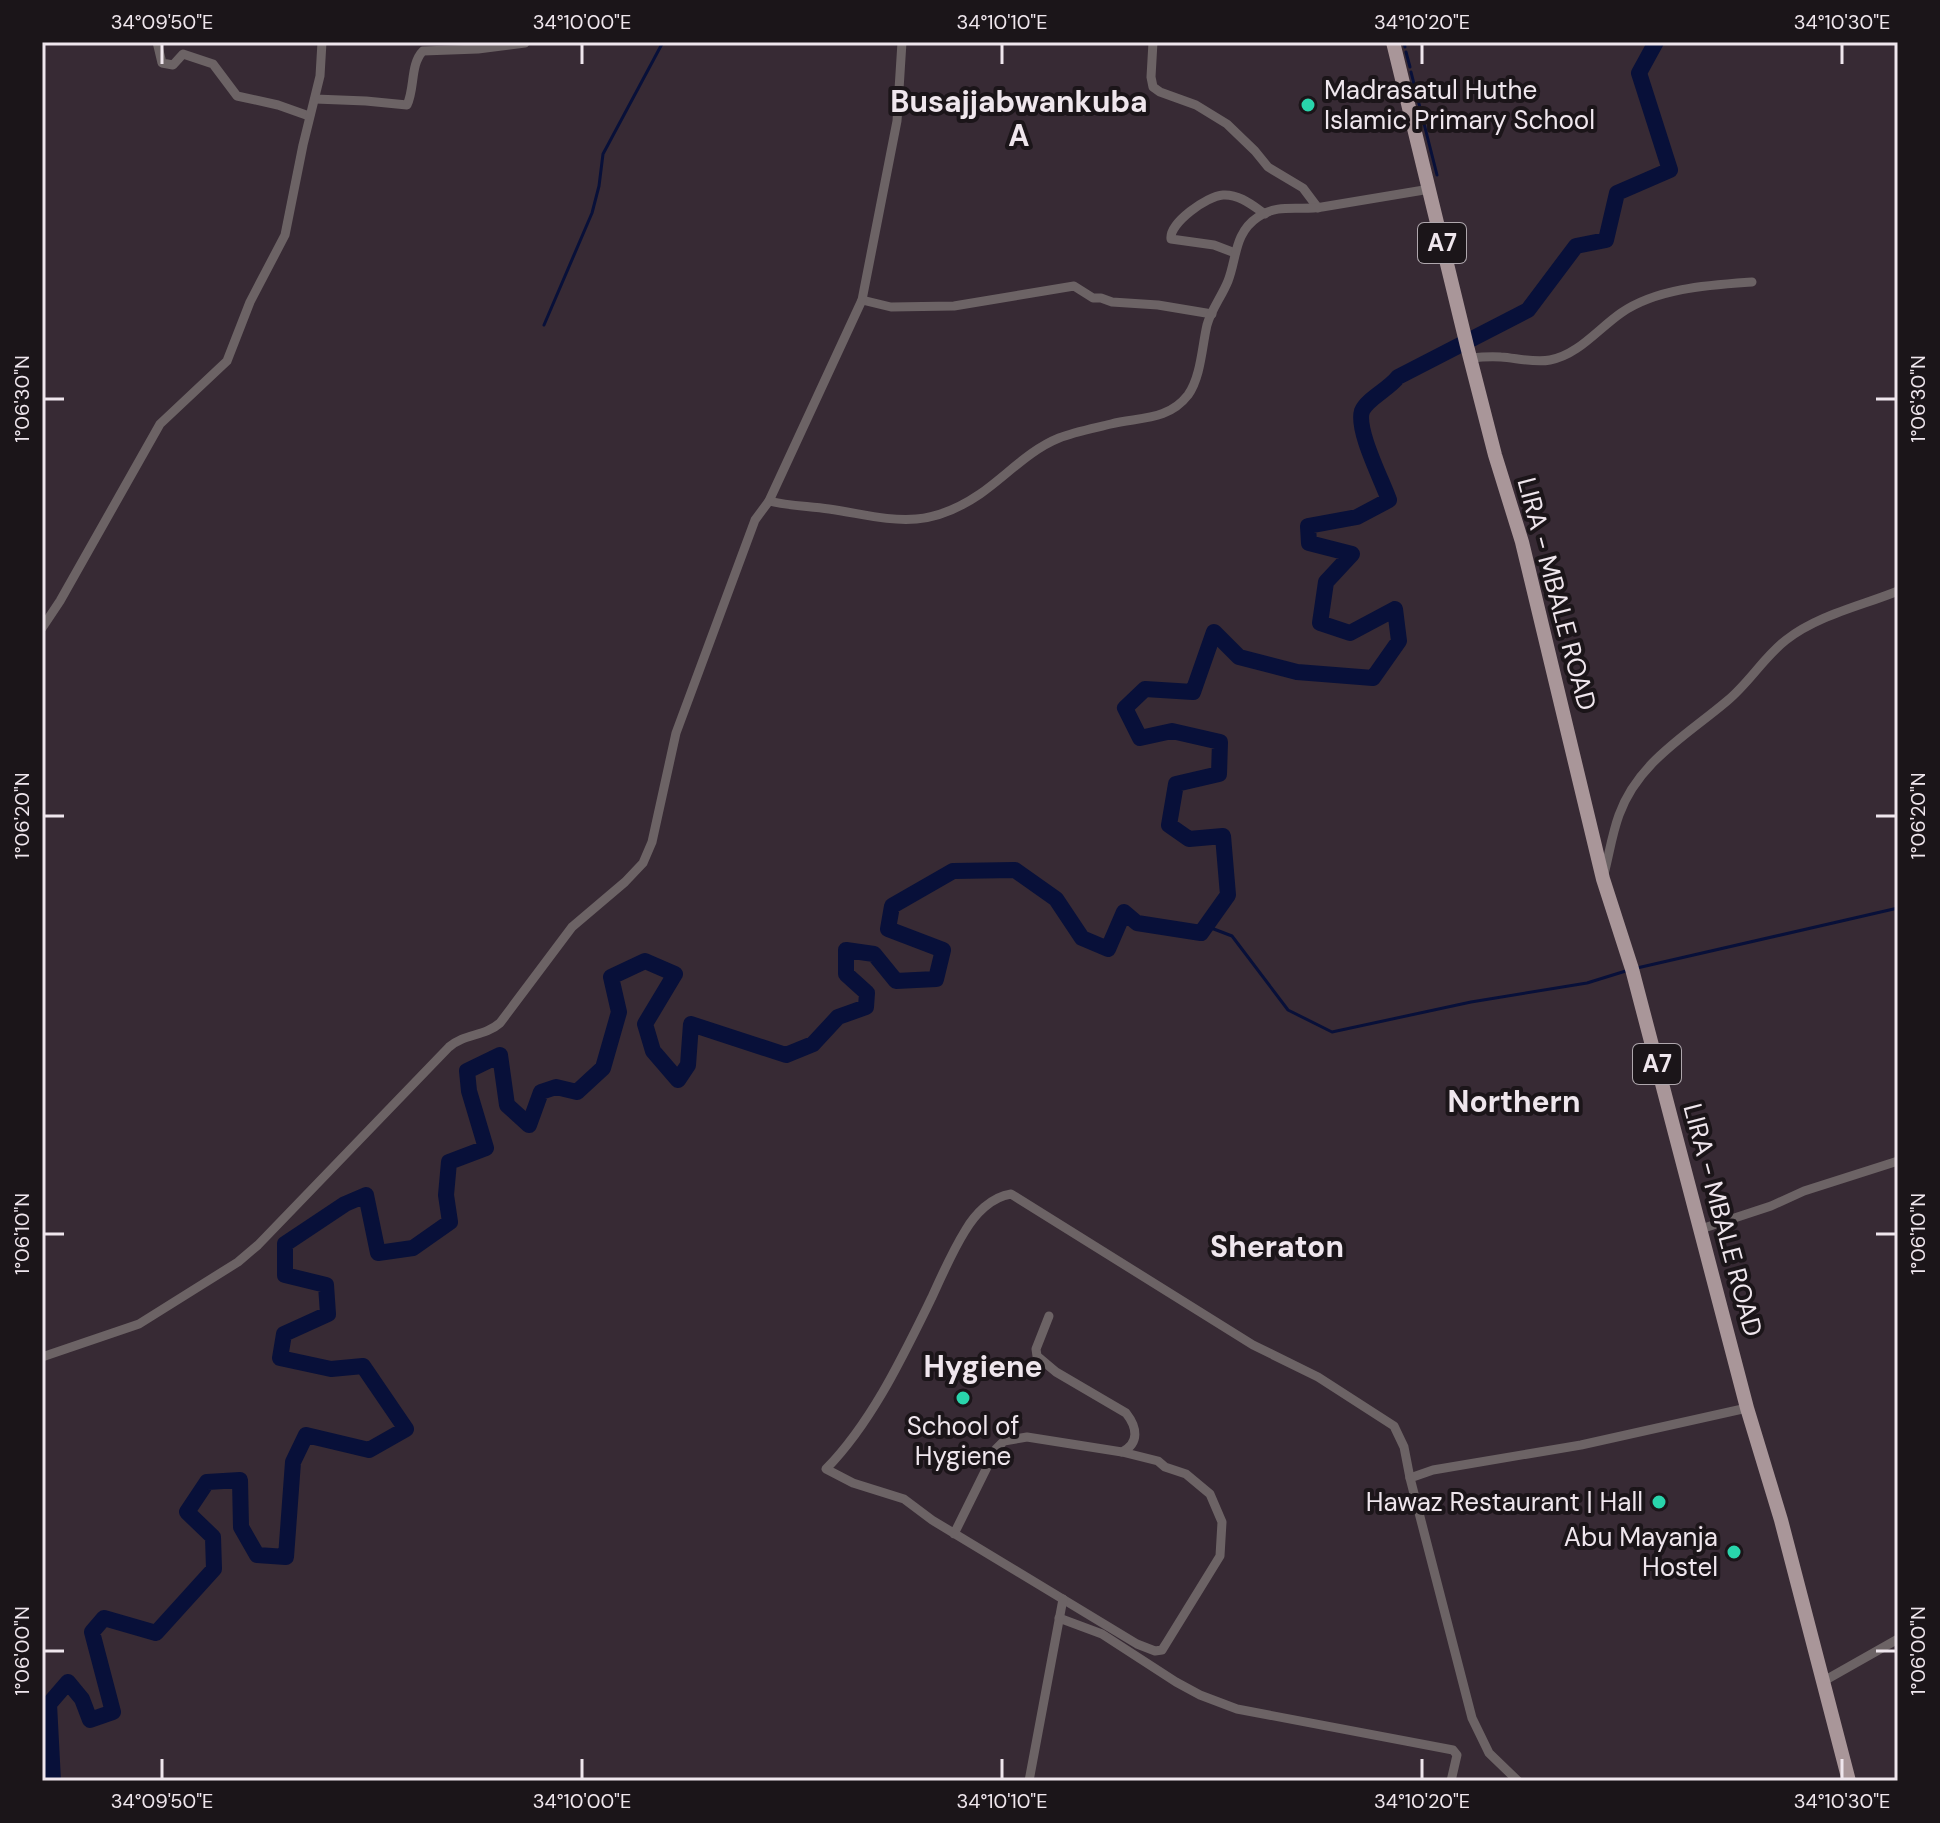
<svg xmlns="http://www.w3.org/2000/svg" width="1940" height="1823" viewBox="0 0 1940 1823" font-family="'DM Sans',sans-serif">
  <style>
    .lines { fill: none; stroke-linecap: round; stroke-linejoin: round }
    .stream { stroke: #081039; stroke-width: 3 }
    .river { stroke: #081039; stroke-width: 16 }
    .minor { stroke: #6c6365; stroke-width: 9 }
    .primary { stroke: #a99699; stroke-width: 14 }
    .ticks { fill: none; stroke: #efe6ed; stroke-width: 3 }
    .poi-dot { fill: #29d5ac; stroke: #1b1519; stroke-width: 3 }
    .labels { text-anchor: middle; stroke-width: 8; stroke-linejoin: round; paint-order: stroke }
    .shield { fill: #1b1519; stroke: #afa7ad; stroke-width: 2 }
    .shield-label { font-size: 24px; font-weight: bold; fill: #efe6ed }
    .poi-label { font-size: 26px; fill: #efe6ed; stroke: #1b1519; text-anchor: end }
    .street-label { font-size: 26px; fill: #efe6ed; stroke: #1b1519 }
    .quarter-label { font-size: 30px; font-weight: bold; fill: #efe6ed; stroke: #1b1519 }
    .neatline { fill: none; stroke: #efe6ed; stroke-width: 3 }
    .ticks-label { font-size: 20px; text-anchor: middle; fill: #efe6ed }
  </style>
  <rect width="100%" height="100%" fill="#372a34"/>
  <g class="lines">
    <g class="stream">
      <polyline points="1404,42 1405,47"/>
      <polyline points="1406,52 1410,67"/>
      <polyline points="1411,72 1437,175"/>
      <polyline points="544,325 592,213 599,186 603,154 663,42"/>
      <polyline points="1206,926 1232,936 1288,1010 1332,1032 1471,1002 1587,983 1629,970"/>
      <polyline points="1637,968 1898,908"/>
    </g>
    <path class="river" d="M 53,1781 L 49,1704 L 68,1682 L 82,1699 L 90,1720 L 113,1712 L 92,1632 L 104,1618 L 156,1633 L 214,1569 L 213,1537 L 187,1512 L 207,1482 L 240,1480 L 241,1527 L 257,1555 L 286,1557 L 293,1462 L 306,1435 L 369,1450 L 406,1429 L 363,1366 L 331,1369 L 280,1358 L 284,1334 L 328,1314 L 326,1285 L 285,1275 L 285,1244 L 345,1204 L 366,1195 L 378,1253 L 413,1248 L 450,1222 L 446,1195 L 449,1162 L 486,1148 L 469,1091 L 467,1071 L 500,1055 L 507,1105 L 529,1125 L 541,1092 L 556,1087 L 577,1092 L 603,1068 L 619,1012 L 611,977 L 645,961 L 675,974 L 645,1024 L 653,1051 L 678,1080 L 688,1065 L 691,1024 L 786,1055 L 813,1044 L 838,1017 L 866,1007 L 867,993 L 846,974 L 846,950 L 874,954 L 896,981 L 936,979 L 943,950 L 888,929 L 892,906 L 953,871 L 1015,870 L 1056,899 L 1082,938 L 1108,949 L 1124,912 L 1137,923 L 1201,933 L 1228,895 L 1223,836 L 1189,839 L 1169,825 L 1176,784 L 1219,774 L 1220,742 L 1172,731 L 1140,738 L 1125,708 L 1145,689 L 1193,692 L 1214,632 L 1239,657 L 1297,672 L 1373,678 L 1399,641 L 1395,609 L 1350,633 L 1320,623 L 1326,582 L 1352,554 L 1309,543 L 1308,526 L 1357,517 L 1389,500 C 1382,480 1356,430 1362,411 C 1367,399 1389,389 1398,377 L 1528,310 L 1576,246 L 1606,240 L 1617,193 L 1670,170 L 1639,73 L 1656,42"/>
    <g class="minor">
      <polyline points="157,42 162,63 173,65 183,54 213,64 237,96 278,105 309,116"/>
      <polyline points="1153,42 1151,77 1153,87 1160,92 1196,105 1227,124 1255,151 1268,167 1303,188 1318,208"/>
      <path d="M 315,99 L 366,101 L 407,105 C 415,89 410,64 423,51 L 478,49 L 525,43"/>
      <path d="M 1235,253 L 1214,245 L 1171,239 C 1169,223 1207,196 1223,195 C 1239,194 1252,205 1265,214"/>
      <polyline points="862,300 891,307 954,306 1074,286 1093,298 1101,298 1112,302 1158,305 1212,314"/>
      <path d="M 1470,358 C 1480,357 1490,356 1501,357 C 1516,358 1534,363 1550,360 C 1578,355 1598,329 1621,313 C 1657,288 1710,285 1752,282"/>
      <path d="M 769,501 C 789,506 808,506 829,509 C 889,518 923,533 980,494 C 1006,476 1029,450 1059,438 C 1074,432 1095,428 1111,424 C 1139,417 1168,421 1188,395 C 1201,377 1202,346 1207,325 C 1211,310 1222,296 1228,281 C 1237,258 1234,233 1258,217 C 1278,203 1300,211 1322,207 C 1358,201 1394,195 1430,189"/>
      <polyline points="42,628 60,601 160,424 227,361 250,302 285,235 303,145 320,76 322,42"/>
      <path d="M 1604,874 C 1609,855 1612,834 1619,815 C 1638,762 1687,735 1727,701 C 1749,683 1764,657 1786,640 C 1818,615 1861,606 1898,591"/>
      <polyline points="1701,1229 1771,1206 1804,1191 1898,1161"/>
      <path d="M 1049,1316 L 1036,1349 L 1037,1356 L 1056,1372 L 1126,1413 C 1137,1427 1140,1443 1122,1452"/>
      <path d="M 42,1357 L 139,1324 L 238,1262 L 258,1245 L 449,1047 C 465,1033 484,1037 500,1023 L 572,927 L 625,882 L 643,863 L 652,842 L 676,733 L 755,520 L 769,501 L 862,300 L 897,121 L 902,42"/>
      <path d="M 954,1534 L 996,1449 L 1004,1441 L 1027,1437 L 1122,1452 L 1158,1461 L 1165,1467 L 1186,1474 L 1210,1494 L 1222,1522 L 1220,1556 L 1167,1642 L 1162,1650 L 1155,1651 L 1137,1644 L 932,1520 L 904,1499 L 853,1483 L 826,1469 C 872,1422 903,1356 932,1297 C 942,1275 952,1252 965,1231 C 975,1214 991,1197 1011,1194 L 1253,1345 L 1318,1377 L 1394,1426 L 1404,1447 L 1410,1478"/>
      <polyline points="1059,1618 1102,1634 1176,1682 1200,1695 1237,1709 1453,1750 1457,1755 1451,1781"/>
      <polyline points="1822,1682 1898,1639"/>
      <polyline points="1029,1781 1063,1599"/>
      <polyline points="1518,1781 1489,1753 1472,1718 1410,1478 1433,1470 1581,1445 1747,1408"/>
    </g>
    <polyline class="primary" points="1393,42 1467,346 1495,455 1522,542 1603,879 1632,969 1747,1408 1781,1520 1849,1781"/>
  </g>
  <path class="ticks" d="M 162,44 L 162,64M 582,44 L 582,64M 1002,44 L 1002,64M 1422,44 L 1422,64M 1842,44 L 1842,64M 44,399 L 64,399M 1876,399 L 1896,399M 44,816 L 64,816M 1876,816 L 1896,816M 44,1234 L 64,1234M 1876,1234 L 1896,1234M 44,1651 L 64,1651M 1876,1651 L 1896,1651M 162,1759 L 162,1779M 582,1759 L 582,1779M 1002,1759 L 1002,1779M 1422,1759 L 1422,1779M 1842,1759 L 1842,1779"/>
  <g class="poi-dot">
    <circle cx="1308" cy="105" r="8"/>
    <circle cx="963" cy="1398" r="8"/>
    <circle cx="1659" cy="1502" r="8"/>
    <circle cx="1734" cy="1552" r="8"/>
  </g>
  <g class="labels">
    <g class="shield">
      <rect x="1418" y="223" width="48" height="40" rx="6"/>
      <rect x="1633" y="1044" width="48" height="40" rx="6"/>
    </g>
    <g class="shield-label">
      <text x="1442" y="251">A7</text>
      <text x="1657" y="1072">A7</text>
    </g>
    <g class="poi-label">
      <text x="1324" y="99" text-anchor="start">Madrasatul Huthe<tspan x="1324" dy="30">Islamic Primary School</tspan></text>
      <text x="963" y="1435" text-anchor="middle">School of<tspan x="963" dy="30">Hygiene</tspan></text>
      <text x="1643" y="1511">Hawaz Restaurant | Hall</text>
      <text x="1718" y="1546">Abu Mayanja<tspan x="1718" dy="30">Hostel</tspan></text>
    </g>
    <g class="street-label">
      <text transform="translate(1557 594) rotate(75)" y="9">LIRA - MBALE ROAD</text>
      <text transform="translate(1723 1220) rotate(75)" y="9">LIRA - MBALE ROAD</text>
    </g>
    <g class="quarter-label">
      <text x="1019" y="112">Busajjabwankuba<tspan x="1019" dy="34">A</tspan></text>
      <text x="1514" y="1112">Northern</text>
      <text x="1277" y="1257">Sheraton</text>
      <text x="983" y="1377">Hygiene</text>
    </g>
  </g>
  <rect width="1940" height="1823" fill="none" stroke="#1b1519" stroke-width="88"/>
  <rect x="44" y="44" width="1852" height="1735" class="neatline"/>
  <g class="ticks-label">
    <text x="162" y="29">34°09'50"E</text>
    <text x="582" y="29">34°10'00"E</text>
    <text x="1002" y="29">34°10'10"E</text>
    <text x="1422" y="29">34°10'20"E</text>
    <text x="1842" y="29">34°10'30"E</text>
    <text transform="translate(22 399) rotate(-90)" y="7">1°06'30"N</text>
    <text transform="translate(1918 399) rotate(-90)" y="7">1°06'30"N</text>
    <text transform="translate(22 816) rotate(-90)" y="7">1°06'20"N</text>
    <text transform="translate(1918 816) rotate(-90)" y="7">1°06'20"N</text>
    <text transform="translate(22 1234) rotate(-90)" y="7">1°06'10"N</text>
    <text transform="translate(1918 1234) rotate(-90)" y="7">1°06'10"N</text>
    <text transform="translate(22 1651) rotate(-90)" y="7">1°06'00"N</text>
    <text transform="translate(1918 1651) rotate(-90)" y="7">1°06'00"N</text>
    <text x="162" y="1808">34°09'50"E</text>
    <text x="582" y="1808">34°10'00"E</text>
    <text x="1002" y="1808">34°10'10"E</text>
    <text x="1422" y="1808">34°10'20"E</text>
    <text x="1842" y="1808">34°10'30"E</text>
  </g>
</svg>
